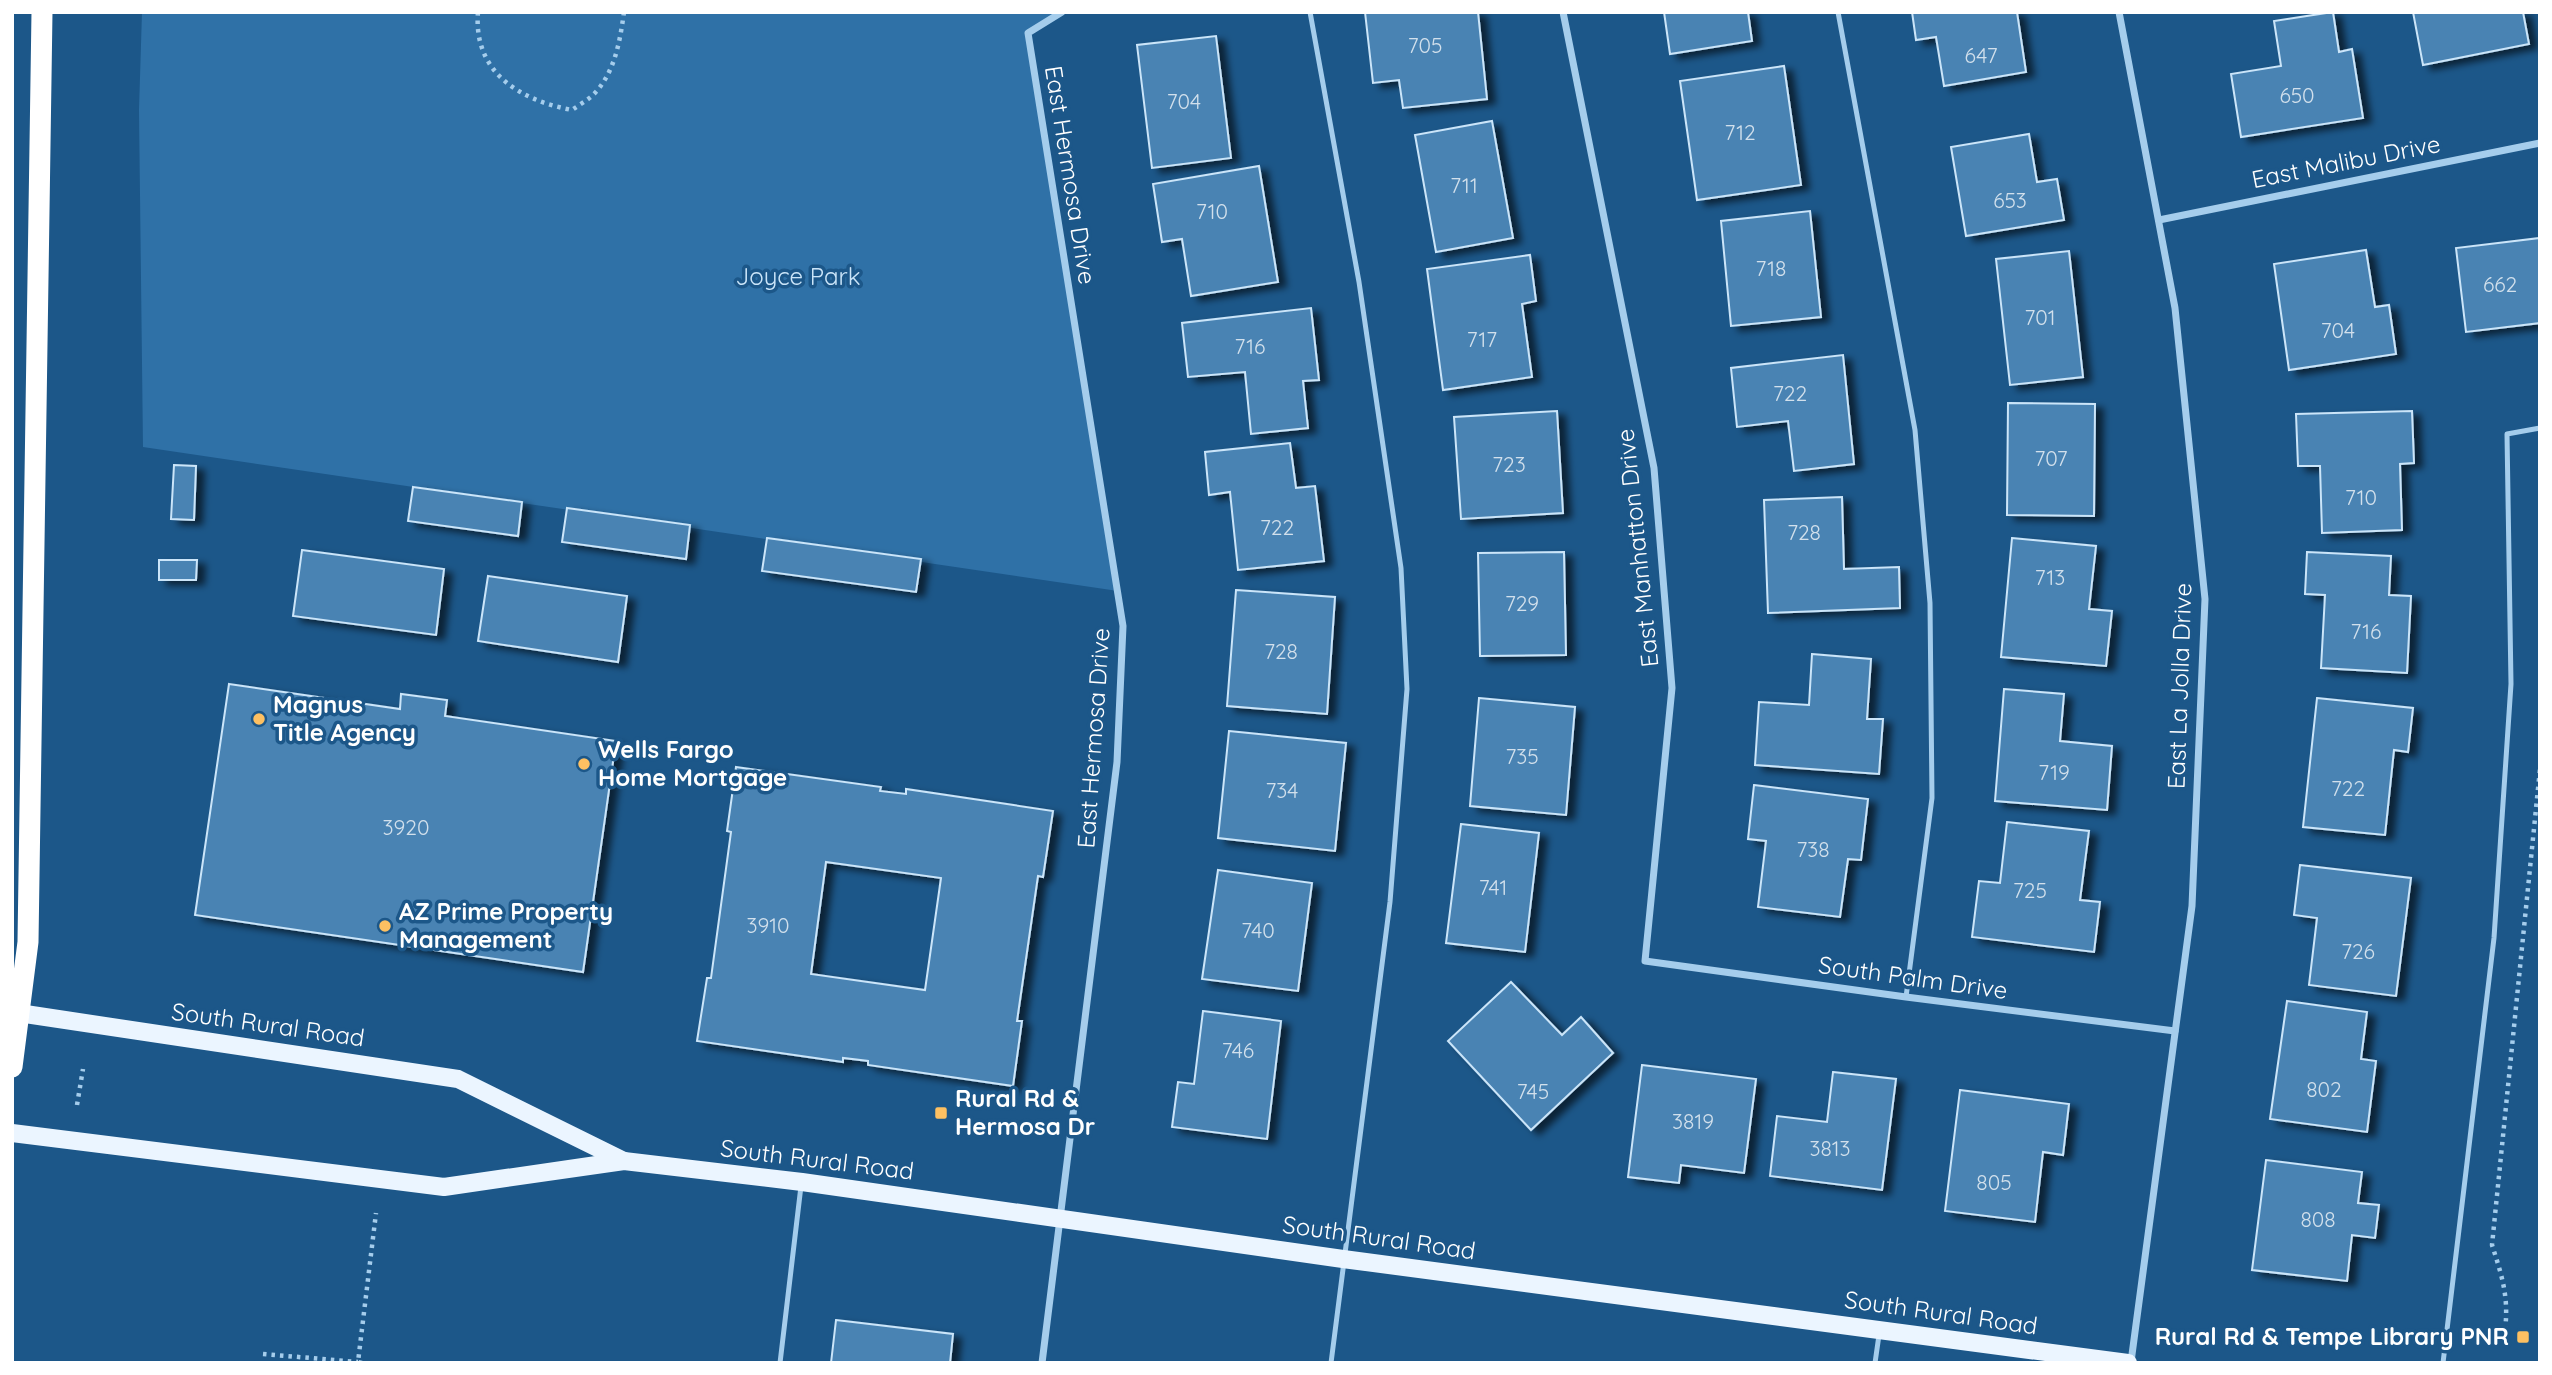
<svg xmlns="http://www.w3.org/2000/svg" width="2552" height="1375" viewBox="0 0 2552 1375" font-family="Quicksand,sans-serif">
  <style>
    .green { fill: #2f71a7 }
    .building { fill: #4983b3; stroke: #cbe5f9; stroke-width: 2; fill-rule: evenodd; filter: url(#shadow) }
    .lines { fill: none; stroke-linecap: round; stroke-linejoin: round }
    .path { stroke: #a5cdec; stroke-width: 4.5; stroke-dasharray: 3.5 5; stroke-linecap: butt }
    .service { stroke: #a5cdec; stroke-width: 5 }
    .minor { stroke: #a5cdec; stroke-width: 7 }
    .primary { stroke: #ebf5ff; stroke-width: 18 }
    .motorway { stroke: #fff; stroke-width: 21 }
    .poi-dot { fill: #fdc062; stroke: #1c5789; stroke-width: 2.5 }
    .labels { text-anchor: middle; stroke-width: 7; stroke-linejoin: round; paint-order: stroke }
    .number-label { font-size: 21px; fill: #d2e0ec }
    .street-label { font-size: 24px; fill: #fff; stroke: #1c5789 }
    .park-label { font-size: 24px; fill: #cbe5f9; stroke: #1c5789 }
    .poi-label { font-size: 24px; font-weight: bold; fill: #fff; stroke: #1c5789; text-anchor: start }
  </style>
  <defs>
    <filter id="shadow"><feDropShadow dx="8" dy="4.5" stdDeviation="3.5" flood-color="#0009"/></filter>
  </defs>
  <rect width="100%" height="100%" fill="#1c5789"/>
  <polygon class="green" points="142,12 1062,12 1028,33 1118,591 143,447 139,110"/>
  <g class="building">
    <polygon points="1365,12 1478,12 1487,99 1403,108 1399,80 1373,83"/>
    <polygon points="1664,12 1748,12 1752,41 1670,54"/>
    <polygon points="1912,12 2017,12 2026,72 1944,86 1936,37 1916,40"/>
    <polygon points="2333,12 2339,52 2352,49 2363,118 2241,137 2231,74 2281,66 2274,21"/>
    <polygon points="2413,12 2523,12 2529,44 2423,65"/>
    <polygon points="1216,36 1231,158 1152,168 1137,45"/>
    <polygon points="1784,66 1801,185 1697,200 1680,81"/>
    <polygon points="1492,121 1513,238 1436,252 1415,135"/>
    <polygon points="2029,134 2037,182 2057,179 2064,220 1966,236 1951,147"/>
    <polygon points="1259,166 1278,282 1191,296 1182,239 1162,242 1153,184"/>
    <polygon points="1810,211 1821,317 1731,326 1721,221"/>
    <polygon points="2540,238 2540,323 2466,332 2456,248"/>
    <polygon points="2366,250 2375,307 2389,305 2396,354 2289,370 2274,264"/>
    <polygon points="2069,251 2083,377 2010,385 1996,259"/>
    <polygon points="1530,255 1536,301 1522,304 1532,377 1443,390 1427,269"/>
    <polygon points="1311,308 1319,380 1303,381 1308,428 1251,434 1245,372 1188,377 1182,323"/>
    <polygon points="1843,355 1854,464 1794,471 1788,421 1737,427 1731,368"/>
    <polygon points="2008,403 2095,404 2094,516 2007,515"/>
    <polygon points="1557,411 1563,513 1461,519 1454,417"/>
    <polygon points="2412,411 2414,463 2400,464 2402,530 2322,533 2320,466 2298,466 2296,414"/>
    <polygon points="1290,443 1296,488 1315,486 1324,561 1238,570 1230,492 1209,495 1205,452"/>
    <polygon points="174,465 196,466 194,520 171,519"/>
    <polygon points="413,487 522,502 518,536 408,521"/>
    <polygon points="1842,497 1844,569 1899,567 1900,608 1768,613 1764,500"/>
    <polygon points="567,508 690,525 686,559 562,542"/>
    <polygon points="767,538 921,559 916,592 762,571"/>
    <polygon points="2012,538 2096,546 2089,609 2112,611 2106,666 2001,657"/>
    <polygon points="302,550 444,569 436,635 293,616"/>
    <polygon points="1564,552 1566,655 1480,656 1478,553"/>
    <polygon points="2307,552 2391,556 2389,595 2411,596 2407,673 2321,668 2325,595 2305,594"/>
    <polygon points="159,560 197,560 196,580 159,580"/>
    <polygon points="488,576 627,596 618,662 478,641"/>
    <polygon points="1236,590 1335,597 1327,714 1227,706"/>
    <polygon points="1812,654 1871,659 1867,719 1883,719 1879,774 1755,765 1759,702 1809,705"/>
    <polygon points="229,684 400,709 401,694 447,700 445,716 616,741 583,972 195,915"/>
    <polygon points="2004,689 2064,694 2060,741 2112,746 2107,810 1995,801"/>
    <polygon points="1479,698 1575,707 1566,815 1470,806"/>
    <polygon points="2317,698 2413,708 2408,752 2394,750 2385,835 2303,827"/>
    <polygon points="1229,731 1346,743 1335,851 1218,838"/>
    <path d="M 736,767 L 881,787 L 880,791 L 906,794 L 906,789 L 1053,811 L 1043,877 L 1038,876 L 1017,1021 L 1022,1021 L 1013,1086 L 868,1065 L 868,1061 L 843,1058 L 843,1062 L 697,1041 L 707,978 L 711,978 L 731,832 L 727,831 ZM 826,862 L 941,878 L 925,990 L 811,974 Z"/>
    <polygon points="1754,785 1868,799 1861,860 1848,859 1840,917 1758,907 1766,841 1748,839"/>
    <polygon points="2007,822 2089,831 2080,900 2100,902 2094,952 1972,937 1979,881 2000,883"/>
    <polygon points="1461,824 1539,833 1525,952 1446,943"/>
    <polygon points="2300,865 2411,878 2396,996 2309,985 2317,918 2294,915"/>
    <polygon points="1218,870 1312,883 1298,991 1202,979"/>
    <polygon points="1511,982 1562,1035 1581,1017 1613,1053 1531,1130 1448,1041"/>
    <polygon points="2287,1001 2367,1012 2361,1059 2376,1061 2367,1132 2270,1119"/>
    <polygon points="1203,1011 1281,1021 1267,1139 1172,1127 1178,1082 1194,1084"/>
    <polygon points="1642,1065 1756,1079 1744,1173 1681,1165 1679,1183 1628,1177"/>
    <polygon points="1833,1072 1896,1079 1882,1190 1770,1176 1777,1116 1827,1122"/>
    <polygon points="1960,1090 2069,1104 2063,1155 2043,1152 2035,1222 1945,1211"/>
    <polygon points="2266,1160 2362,1172 2358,1203 2379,1205 2375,1238 2352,1235 2347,1281 2252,1270"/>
    <polygon points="836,1320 953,1334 950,1363 831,1363"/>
  </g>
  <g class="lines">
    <g class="path">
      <path d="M 478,12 C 473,72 519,100 572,110 C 579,105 588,100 594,94 C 615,72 620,41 624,12"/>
      <polyline points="77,1105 83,1069"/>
      <path d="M 2505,1330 C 2509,1297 2502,1276 2492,1245 L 2540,769"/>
      <polyline points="263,1354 358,1362"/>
      <polyline points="362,1363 358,1362 376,1213"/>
    </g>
    <g class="service">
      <polyline points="1310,12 1359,282 1401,568 1407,689 1390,902 1331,1363"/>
      <polyline points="1838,12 1915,430 1930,603 1932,798 1906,997"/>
      <polyline points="780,1363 801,1186"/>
      <polyline points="1875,1363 1879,1335"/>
      <polyline points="2443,1363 2494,938 2511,684 2507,434 2540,428"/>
    </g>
    <g class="minor">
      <polyline points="1563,12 1654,468 1672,688 1645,961 1906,997 2175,1031"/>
      <polyline points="2119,12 2175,308 2205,599 2192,906 2131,1362"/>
      <polyline points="2159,220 2540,143"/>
      <polyline points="1042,1363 1117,762 1123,626 1028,33 1062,12"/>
    </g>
    <g class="primary">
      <polyline points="12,1012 458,1079 624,1161"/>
      <polyline points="12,1133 444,1187 624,1161 802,1182 1343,1259 2128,1363"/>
    </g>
    <polyline class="motorway" points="12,1067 28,942 42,12"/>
  </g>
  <g class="poi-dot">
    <circle cx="259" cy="719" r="7"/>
    <circle cx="584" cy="764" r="7"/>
    <circle cx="385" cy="926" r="7"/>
    <rect x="934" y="1106" width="14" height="14" rx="3.5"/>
    <rect x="2516" y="1330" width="14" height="14" rx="3.5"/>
  </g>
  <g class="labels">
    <g class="number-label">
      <text x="1425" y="53">705</text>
      <text x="1981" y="63">647</text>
      <text x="2297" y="103">650</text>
      <text x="1184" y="109">704</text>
      <text x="1740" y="140">712</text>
      <text x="1464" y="193">711</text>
      <text x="2010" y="208">653</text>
      <text x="1212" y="219">710</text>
      <text x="1771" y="276">718</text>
      <text x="2500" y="292">662</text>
      <text x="2040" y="325">701</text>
      <text x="2338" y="338">704</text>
      <text x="1482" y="347">717</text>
      <text x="1250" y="354">716</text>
      <text x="1790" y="401">722</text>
      <text x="2051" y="466">707</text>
      <text x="1509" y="472">723</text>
      <text x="2361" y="505">710</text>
      <text x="1277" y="535">722</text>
      <text x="1804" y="540">728</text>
      <text x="2050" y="585">713</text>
      <text x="1522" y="611">729</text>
      <text x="2366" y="639">716</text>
      <text x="1281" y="659">728</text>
      <text x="1522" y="764">735</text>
      <text x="2054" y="780">719</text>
      <text x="2348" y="796">722</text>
      <text x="1282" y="798">734</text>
      <text x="406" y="835">3920</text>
      <text x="1813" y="857">738</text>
      <text x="1493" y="895">741</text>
      <text x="2030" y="898">725</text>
      <text x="768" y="933">3910</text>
      <text x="1258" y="938">740</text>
      <text x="2358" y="959">726</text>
      <text x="1238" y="1058">746</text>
      <text x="2324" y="1097">802</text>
      <text x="1533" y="1099">745</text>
      <text x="1693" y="1129">3819</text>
      <text x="1830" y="1156">3813</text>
      <text x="1994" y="1190">805</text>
      <text x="2318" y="1227">808</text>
    </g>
    <g class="street-label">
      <text transform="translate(2346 162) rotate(-11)" y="8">East Malibu Drive</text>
      <text transform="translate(1070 175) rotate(81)" y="8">East Hermosa Drive</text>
      <text transform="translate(1638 548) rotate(-96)" y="8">East Manhatton Drive</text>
      <text transform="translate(2180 686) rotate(-88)" y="8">East La Jolla Drive</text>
      <text transform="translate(1094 738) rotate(-86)" y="8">East Hermosa Drive</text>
      <text transform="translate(1913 978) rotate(8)" y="8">South Palm Drive</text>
      <text transform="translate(268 1025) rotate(8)" y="8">South Rural Road</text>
      <text transform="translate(817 1160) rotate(7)" y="8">South Rural Road</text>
      <text transform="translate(1379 1238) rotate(8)" y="8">South Rural Road</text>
      <text transform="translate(1941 1313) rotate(8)" y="8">South Rural Road</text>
    </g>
    <g class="park-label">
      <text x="798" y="285">Joyce Park</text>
    </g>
    <g class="poi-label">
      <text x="273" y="713">Magnus<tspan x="273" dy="28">Title Agency</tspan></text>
      <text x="598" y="758">Wells Fargo<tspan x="598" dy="28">Home Mortgage</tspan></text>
      <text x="399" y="920">AZ Prime Property<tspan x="399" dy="28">Management</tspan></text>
      <text x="955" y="1107">Rural Rd &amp;<tspan x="955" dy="28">Hermosa Dr</tspan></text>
      <text x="2509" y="1345" text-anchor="end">Rural Rd &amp; Tempe Library PNR</text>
    </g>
  </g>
  <rect width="2552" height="1375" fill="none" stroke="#ffffff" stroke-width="28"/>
</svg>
